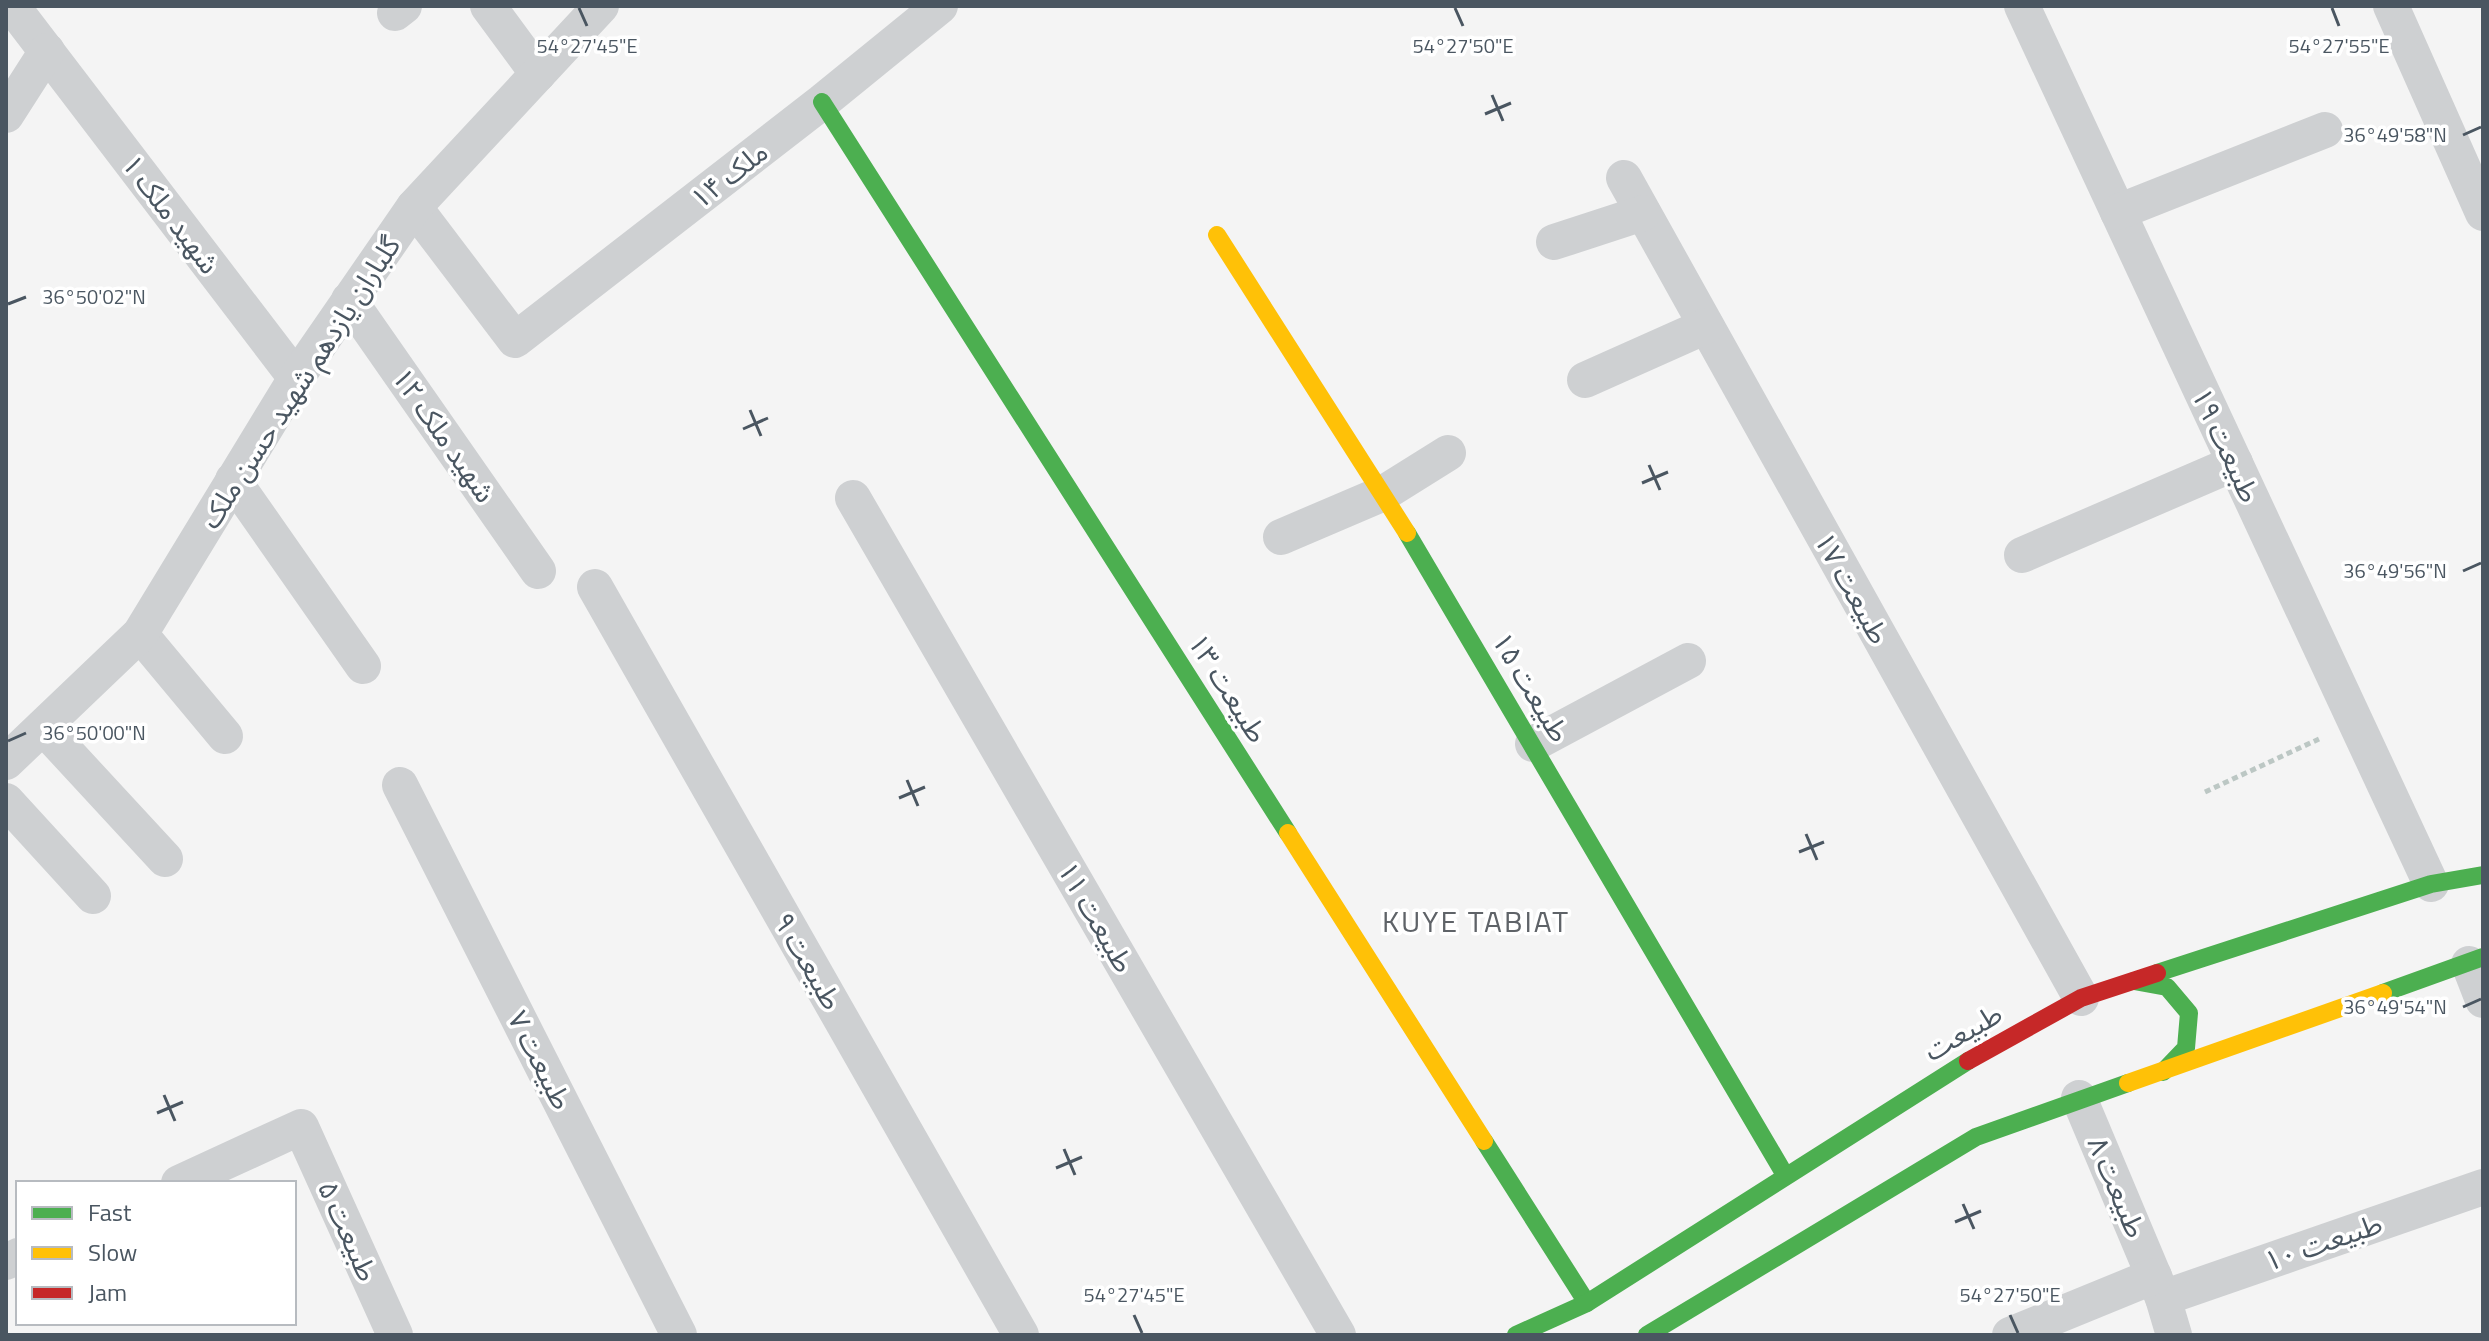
<svg xmlns="http://www.w3.org/2000/svg" width="2489" height="1341" viewBox="0 0 2489 1341" font-family="'Titillium Web','Noto Sans Arabic',sans-serif">
  <style>
    .lines { fill: none; stroke-linecap: round; stroke-linejoin: round }
    .path { stroke: #bcc7c4; stroke-width: 5; stroke-dasharray: 6 4; stroke-linecap: butt }
    .street { stroke: #ced0d2; stroke-width: 36 }
    .fast { stroke: #4caf50; stroke-width: 18 }
    .slow { stroke: #ffc107; stroke-width: 18 }
    .jam { stroke: #c62828; stroke-width: 18 }
    .ticks { fill: none; stroke: #4a5661; stroke-width: 3 }
    .labels { text-anchor: middle; stroke-width: 7; stroke-linejoin: round; paint-order: stroke }
    .street-label { font-size: 28px; fill: #4a5661; stroke: #fff }
    .neighbourhood-label { font-size: 30px; letter-spacing: 2px; fill: #5f6368; stroke: #fff }
    .ticks-label { font-size: 20px; text-anchor: middle; fill: #4a5661; stroke: #fff; stroke-width: 7; stroke-linejoin: round; paint-order: stroke }
  </style>
  <rect width="100%" height="100%" fill="#f4f4f4"/>
  <g class="lines">
    <polyline class="path" points="2205,792 2319,739"/>
    <g class="street">
      <polyline points="12,6 296,378"/>
      <polyline points="488,6 538,74"/>
      <polyline points="2022,6 2431,884"/>
      <polyline points="2391,6 2483,213"/>
      <polyline points="395,13 404,6"/>
      <polyline points="6,115 47,51"/>
      <polyline points="1624,178 2081,998"/>
      <polyline points="414,207 515,340 822,102 940,6"/>
      <polyline points="2118,212 2325,130"/>
      <polyline points="1554,242 1643,213"/>
      <polyline points="349,300 538,571"/>
      <polyline points="1585,380 1706,326"/>
      <polyline points="233,480 363,666"/>
      <polyline points="853,498 1338,1335"/>
      <polyline points="1281,537 1384,493 1448,453"/>
      <polyline points="2022,555 2235,463"/>
      <polyline points="595,587 1021,1335"/>
      <polyline points="140,634 225,736"/>
      <polyline points="43,727 165,859"/>
      <polyline points="1533,744 1688,661"/>
      <polyline points="6,762 140,634 296,378 414,207 601,6"/>
      <polyline points="400,785 679,1335"/>
      <polyline points="6,801 93,896"/>
      <polyline points="2469,964 2483,1000"/>
      <polyline points="2079,1098 2163,1298 2174,1335"/>
      <polyline points="179,1183 301,1127 395,1335"/>
      <polyline points="6,1262 18,1256"/>
      <polyline points="2163,1298 2483,1187"/>
      <polyline points="2010,1335 2154,1276"/>
    </g>
    <g class="fast">
      <polyline points="822,102 1288,833"/>
      <polyline points="1407,533 1785,1175"/>
      <polyline points="2157,973 2431,884 2483,875"/>
      <polyline points="2134,981 2167,987 2189,1013 2186,1048 2163,1072"/>
      <polyline points="2383,993 2483,957"/>
      <polyline points="1484,1141 1587,1303"/>
      <polyline points="1516,1335 1587,1303 1968,1061"/>
      <polyline points="1647,1335 1976,1137 2128,1083"/>
    </g>
    <g class="slow">
      <polyline points="1217,235 1407,533"/>
      <polyline points="1288,833 1484,1141"/>
      <polyline points="2128,1083 2383,993"/>
    </g>
    <polyline class="jam" points="1968,1061 2081,998 2157,973"/>
  </g>
  <path class="ticks" d="M 579,8 L 587,26M 1455,8 L 1463,26M 2332,8 L 2339,26M 1492,95 L 1503,121M 1485,114 L 1511,103M 2463,135 L 2481,127M 8,304 L 26,297M 750,410 L 761,436M 743,429 L 768,418M 1649,465 L 1660,490M 1642,483 L 1668,472M 2463,571 L 2481,563M 8,741 L 26,733M 907,780 L 918,806M 899,798 L 925,787M 1806,834 L 1817,860M 1799,852 L 1824,842M 2463,1007 L 2481,999M 164,1095 L 175,1121M 157,1113 L 183,1102M 1064,1149 L 1075,1175M 1056,1168 L 1082,1157M 1963,1204 L 1974,1229M 1955,1222 L 1981,1211M 1134,1315 L 1142,1333M 2010,1315 L 2018,1333"/>
  <g class="labels">
    <g class="street-label">
      <text transform="translate(729 175) rotate(-38)" y="10">ملک ۱۴</text>
      <text transform="translate(171 214) rotate(53)" y="10">۱ شهید ملک</text>
      <text transform="translate(300 382) rotate(-57)" y="10">گلباران یازدهم شهید حسن ملک</text>
      <text transform="translate(444 435) rotate(55)" y="10">۱۲ شهید ملک</text>
      <text transform="translate(2226 445) rotate(65)" y="10">طبیعت ۱۹</text>
      <text transform="translate(1852 588) rotate(61)" y="10">طبیعت ۱۷</text>
      <text transform="translate(1531 687) rotate(59)" y="10">طبیعت ۱۵</text>
      <text transform="translate(1228 688) rotate(58)" y="10">طبیعت ۱۳</text>
      <text transform="translate(1096 917) rotate(60)" y="10">طبیعت ۱۱</text>
      <text transform="translate(808 961) rotate(60)" y="10">طبیعت ۹</text>
      <text transform="translate(1963 1032) rotate(-30)" y="10">طبیعت</text>
      <text transform="translate(540 1060) rotate(63)" y="10">طبیعت ۷</text>
      <text transform="translate(2117 1187) rotate(67)" y="10">۸ طبیعت</text>
      <text transform="translate(348 1231) rotate(66)" y="10">۵ طبیعت</text>
      <text transform="translate(2323 1242) rotate(-19)" y="10">۱۰ طبیعت</text>
    </g>
    <g class="neighbourhood-label">
      <text x="1476" y="932">KUYE TABIAT</text>
    </g>
  </g>
  <g class="ticks-label">
    <text x="587" y="53">54°27'45"E</text>
    <text x="1463" y="53">54°27'50"E</text>
    <text x="2339" y="53">54°27'55"E</text>
    <text x="2395" y="142">36°49'58"N</text>
    <text x="94" y="304">36°50'02"N</text>
    <text x="2395" y="578">36°49'56"N</text>
    <text x="94" y="740">36°50'00"N</text>
    <text x="2395" y="1014">36°49'54"N</text>
    <text x="1134" y="1302">54°27'45"E</text>
    <text x="2010" y="1302">54°27'50"E</text>
  </g>
  <rect width="2489" height="1341" fill="none" stroke="#4a5661" stroke-width="16"/>
  <rect x="16" y="1181" width="280" height="144" fill="#ffffff" stroke="#b7bbc0" stroke-width="2"/>
  <rect x="32" y="1207" width="40" height="12" fill="#4caf50" stroke="#b7bbc0" stroke-width="2"/>
  <text x="88" y="1221" font-size="24" fill="#4a5661">Fast</text>
  <rect x="32" y="1247" width="40" height="12" fill="#ffc107" stroke="#b7bbc0" stroke-width="2"/>
  <text x="88" y="1261" font-size="24" fill="#4a5661">Slow</text>
  <rect x="32" y="1287" width="40" height="12" fill="#c62828" stroke="#b7bbc0" stroke-width="2"/>
  <text x="88" y="1301" font-size="24" fill="#4a5661">Jam</text>
</svg>
